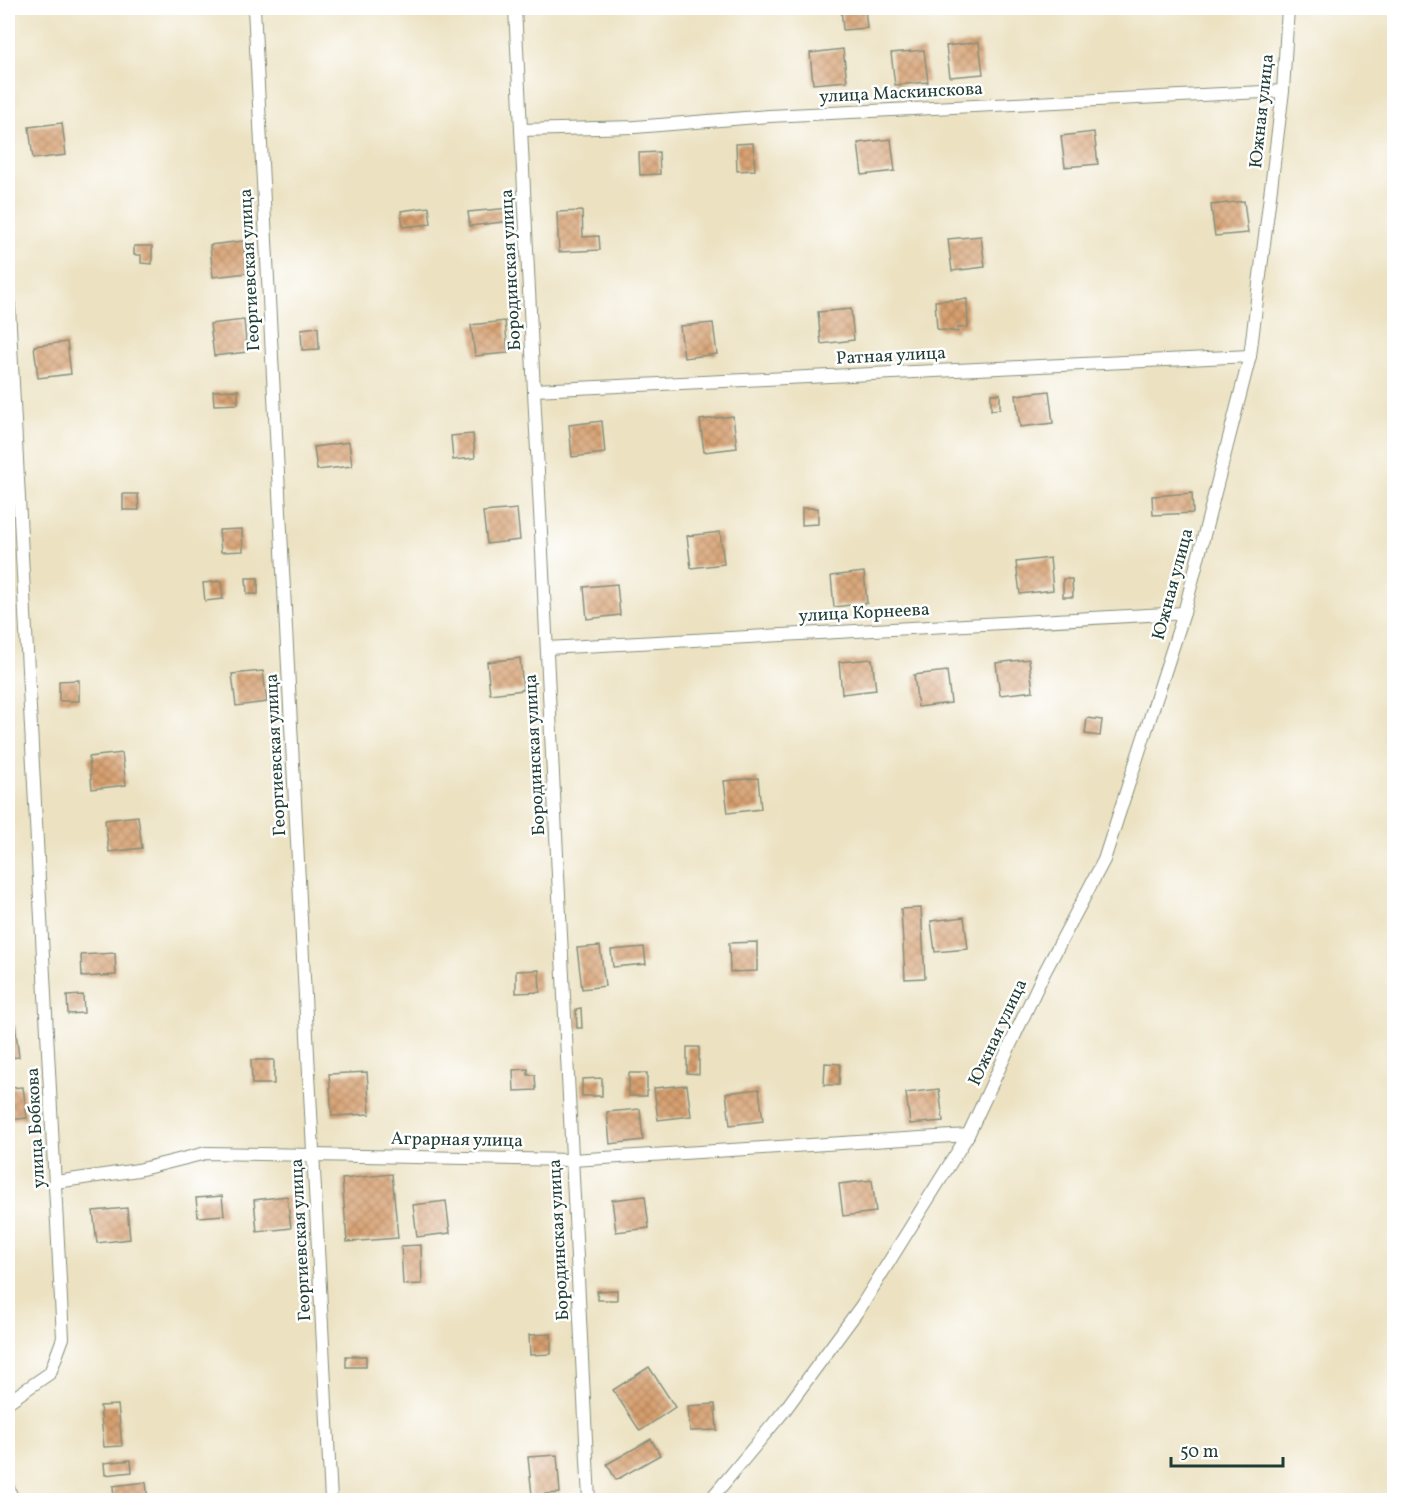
<svg xmlns="http://www.w3.org/2000/svg" width="1402" height="1508" viewBox="0 0 1402 1508" font-family="Vollkorn,serif">
  <style>
    .building { fill: url(#building-cross-hatch) }
    .lines { fill: none; stroke-linecap: round; stroke-linejoin: round }
    .minor-casing { stroke: #86907b; stroke-width: 14 }
    .minor { stroke: #fff; stroke-width: 12 }
    .labels { text-anchor: middle; stroke-width: 5; stroke-linejoin: round; paint-order: stroke }
    .street-label { font-size: 18px; fill: #1f3d34; stroke: #fff }
  </style>
  <defs>
    <pattern id="building-cross-hatch" width="8" height="8" patternUnits="userSpaceOnUse" patternTransform="scale(1.5)"><rect width="8" height="8" fill="#d79f6e"/><path d="M0 0l8 8M0 8l8-8" fill="none" stroke="#ae835b"/></pattern>
  </defs>
  <rect width="100%" height="100%" fill="#fff"/>
  <filter id="ink" filterUnits="userSpaceOnUse"><feTurbulence type="fractalNoise" baseFrequency=".0167" numOctaves="2"/><feDisplacementMap in="SourceGraphic" scale="12" xChannelSelector="R" yChannelSelector="G"/><feConvolveMatrix kernelMatrix="1 2 1 2 8 2 1 2 1" color-interpolation-filters="sRGB"/></filter>
  <filter id="wash" filterUnits="userSpaceOnUse"><feTurbulence type="fractalNoise" baseFrequency=".008" numOctaves="4" result="noise"/><feDisplacementMap in="SourceGraphic" scale="24" xChannelSelector="R" yChannelSelector="G"/><feGaussianBlur stdDeviation="1.35" result="paint"/><feColorMatrix in="noise" values="0 0 0 0 0 0 0 0 0 0 0 0 0 0 0 0 0 1.4 0 .05"/><feComposite in="paint" operator="in"/></filter>
  <g filter="url(#wash)">
    <rect width="100%" height="100%" fill="#ece2c2"/>
    <g id="blocks">
      <g class="building">
        <polygon points="841,8 865,8 867,28 843,30"/>
        <polygon points="979,42 983,74 950,77 946,46"/>
        <polygon points="843,49 847,81 813,84 810,53"/>
        <polygon points="924,50 928,82 895,85 891,53"/>
        <polygon points="62,123 66,155 33,159 29,127"/>
        <polygon points="1094,132 1098,164 1065,167 1061,136"/>
        <polygon points="891,139 895,171 862,175 858,143"/>
        <polygon points="753,143 755,170 737,171 736,144"/>
        <polygon points="659,152 660,174 640,175 639,153"/>
        <polygon points="1244,201 1248,233 1215,236 1211,205"/>
        <polygon points="429,207 431,224 403,227 401,211"/>
        <polygon points="510,208 511,221 470,226 468,212"/>
        <polygon points="582,211 583,237 599,236 600,250 559,252 557,212"/>
        <polygon points="981,236 985,267 952,271 948,239"/>
        <polygon points="243,241 247,273 213,277 210,245"/>
        <polygon points="134,246 152,246 152,264 141,263 141,255 134,255"/>
        <polygon points="967,299 968,327 958,328 958,332 937,329 935,301"/>
        <polygon points="851,309 854,340 821,344 818,312"/>
        <polygon points="244,320 247,352 214,356 210,324"/>
        <polygon points="505,321 508,353 475,356 471,325"/>
        <polygon points="713,323 717,354 684,358 680,326"/>
        <polygon points="318,327 319,349 302,350 301,329"/>
        <polygon points="67,342 71,374 38,378 34,346"/>
        <polygon points="238,390 238,404 214,405 213,391"/>
        <polygon points="1049,391 1053,423 1020,427 1016,395"/>
        <polygon points="991,394 1000,394 1000,409 991,410"/>
        <polygon points="733,416 737,448 704,452 700,420"/>
        <polygon points="602,421 605,453 572,457 569,425"/>
        <polygon points="473,434 475,458 453,460 451,436"/>
        <polygon points="349,442 352,466 317,470 314,447"/>
        <polygon points="1192,493 1193,513 1153,515 1152,496"/>
        <polygon points="123,494 138,494 139,510 123,510"/>
        <polygon points="802,508 818,508 818,524 802,525"/>
        <polygon points="517,509 520,540 487,544 483,512"/>
        <polygon points="242,529 243,551 221,552 219,530"/>
        <polygon points="720,532 724,564 691,568 687,536"/>
        <polygon points="1050,558 1053,590 1020,594 1016,562"/>
        <polygon points="864,572 867,603 834,607 831,576"/>
        <polygon points="246,578 258,578 258,594 247,594"/>
        <polygon points="1063,579 1072,579 1073,597 1063,597"/>
        <polygon points="221,581 223,599 205,601 203,583"/>
        <polygon points="617,584 620,615 587,619 584,587"/>
        <polygon points="520,658 523,690 490,694 487,662"/>
        <polygon points="872,659 876,690 842,694 839,662"/>
        <polygon points="1029,659 1033,691 1000,695 996,663"/>
        <polygon points="263,671 267,702 236,706 232,674"/>
        <polygon points="947,671 951,703 918,707 914,675"/>
        <polygon points="79,680 79,701 59,701 59,681"/>
        <polygon points="1087,718 1102,720 1100,736 1085,734"/>
        <polygon points="122,753 126,785 92,789 89,757"/>
        <polygon points="758,778 761,809 728,813 724,781"/>
        <polygon points="138,816 142,848 109,852 105,820"/>
        <polygon points="921,908 925,978 905,979 901,909"/>
        <polygon points="964,917 968,949 935,952 931,921"/>
        <polygon points="757,942 757,971 730,972 729,943"/>
        <polygon points="600,946 605,986 582,989 577,948"/>
        <polygon points="644,947 646,964 613,967 611,950"/>
        <polygon points="115,953 116,975 82,977 81,955"/>
        <polygon points="539,970 540,992 516,993 516,971"/>
        <polygon points="83,995 84,1013 68,1014 67,996"/>
        <polygon points="581,1008 582,1028 577,1028 576,1009"/>
        <polygon points="15,1025 19,1057 8,1058 8,1026"/>
        <polygon points="687,1047 699,1047 699,1074 687,1073"/>
        <polygon points="251,1060 274,1060 274,1084 252,1084"/>
        <polygon points="825,1063 840,1064 839,1085 824,1085"/>
        <polygon points="528,1069 528,1075 535,1075 536,1090 514,1091 513,1070"/>
        <polygon points="367,1072 370,1114 332,1116 329,1074"/>
        <rect x="629" y="1073" width="18" height="23"/>
        <polygon points="602,1078 602,1096 582,1096 582,1079"/>
        <polygon points="687,1085 691,1116 658,1120 654,1088"/>
        <polygon points="23,1087 27,1118 8,1120 8,1088"/>
        <polygon points="759,1089 763,1121 730,1125 726,1093"/>
        <polygon points="939,1089 943,1121 910,1124 906,1093"/>
        <polygon points="640,1109 643,1140 610,1144 607,1112"/>
        <polygon points="392,1174 398,1238 347,1242 342,1179"/>
        <polygon points="872,1180 876,1212 843,1216 839,1184"/>
        <polygon points="222,1196 224,1215 198,1217 196,1198"/>
        <polygon points="287,1196 291,1228 257,1232 254,1200"/>
        <polygon points="645,1196 649,1228 616,1232 612,1200"/>
        <polygon points="446,1201 450,1233 417,1237 413,1205"/>
        <polygon points="127,1208 130,1239 97,1243 93,1211"/>
        <polygon points="421,1245 422,1284 403,1285 401,1246"/>
        <polygon points="617,1290 617,1300 598,1300 597,1291"/>
        <polygon points="551,1334 551,1354 530,1355 529,1335"/>
        <rect x="346" y="1356" width="20" height="11"/>
        <polygon points="649,1367 675,1407 640,1431 613,1390"/>
        <polygon points="715,1404 717,1430 690,1431 688,1406"/>
        <polygon points="118,1405 122,1446 104,1447 100,1406"/>
        <polygon points="651,1439 660,1455 616,1480 607,1464"/>
        <polygon points="557,1455 560,1493 532,1495 528,1457"/>
        <polygon points="131,1460 132,1472 105,1475 104,1463"/>
        <polygon points="146,1482 148,1500 114,1500 113,1486"/>
      </g>
    </g>
  </g>
  <g filter="url(#ink)">
    <use href="#blocks" fill-opacity="0" stroke="#86907b" stroke-width="1.5"/>
    <g class="lines">
      <defs>
        <g id="minor">
          <polyline points="254,8 331,1500"/>
          <polyline points="515,8 589,1500"/>
          <polyline points="521,130 635,127 769,116 1283,91"/>
          <polyline points="8,288 63,1338 50,1373 8,1402"/>
          <polyline points="534,390 1250,356"/>
          <polyline points="547,648 1184,613"/>
          <polyline points="56,1182 138,1170 206,1153 572,1160 968,1135"/>
          <polyline points="8,1488 13,1500"/>
          <polyline points="710,1500 784,1411 862,1305 968,1135 1042,977 1104,860 1184,613 1250,356 1283,91 1288,8"/>
        </g>
      </defs>
      <use href="#minor" class="minor-casing"/>
      <use href="#minor" class="minor"/>
    </g>
  </g>
  <g class="labels">
    <g class="street-label">
      <text transform="translate(901 92) rotate(-3)" y="6">улица Маскинскова</text>
      <text transform="translate(1261 111) rotate(-84)" y="6">Южная улица</text>
      <text transform="translate(249 270) rotate(-93)" y="6">Георгиевская улица</text>
      <text transform="translate(510 270) rotate(-93)" y="6">Бородинская улица</text>
      <text transform="translate(891 355) rotate(-3)" y="6">Ратная улица</text>
      <text transform="translate(1172 584) rotate(-75)" y="6">Южная улица</text>
      <text transform="translate(864 612) rotate(-3)" y="6">улица Корнеева</text>
      <text transform="translate(275 755) rotate(-93)" y="6">Георгиевская улица</text>
      <text transform="translate(534 755) rotate(-93)" y="6">Бородинская улица</text>
      <text transform="translate(997 1032) rotate(-65)" y="6">Южная улица</text>
      <text transform="translate(35 1128) rotate(-93)" y="6">улица Бобкова</text>
      <text transform="translate(457 1139) rotate(1)" y="6">Аграрная улица</text>
      <text transform="translate(300 1240) rotate(-93)" y="6">Георгиевская улица</text>
      <text transform="translate(558 1240) rotate(-93)" y="6">Бородинская улица</text>
    </g>
  </g>
  <rect width="1402" height="1508" fill="none" stroke="#fff" stroke-width="30"/>
  <path d="M1171 1457v9h112v-9" fill="none" stroke="#1f3d34" stroke-width="3"/>
  <text x="1180" y="1457" font-size="18" fill="#1f3d34" stroke="#ffffff" stroke-width="4.5" paint-order="stroke">50 m</text>
</svg>
